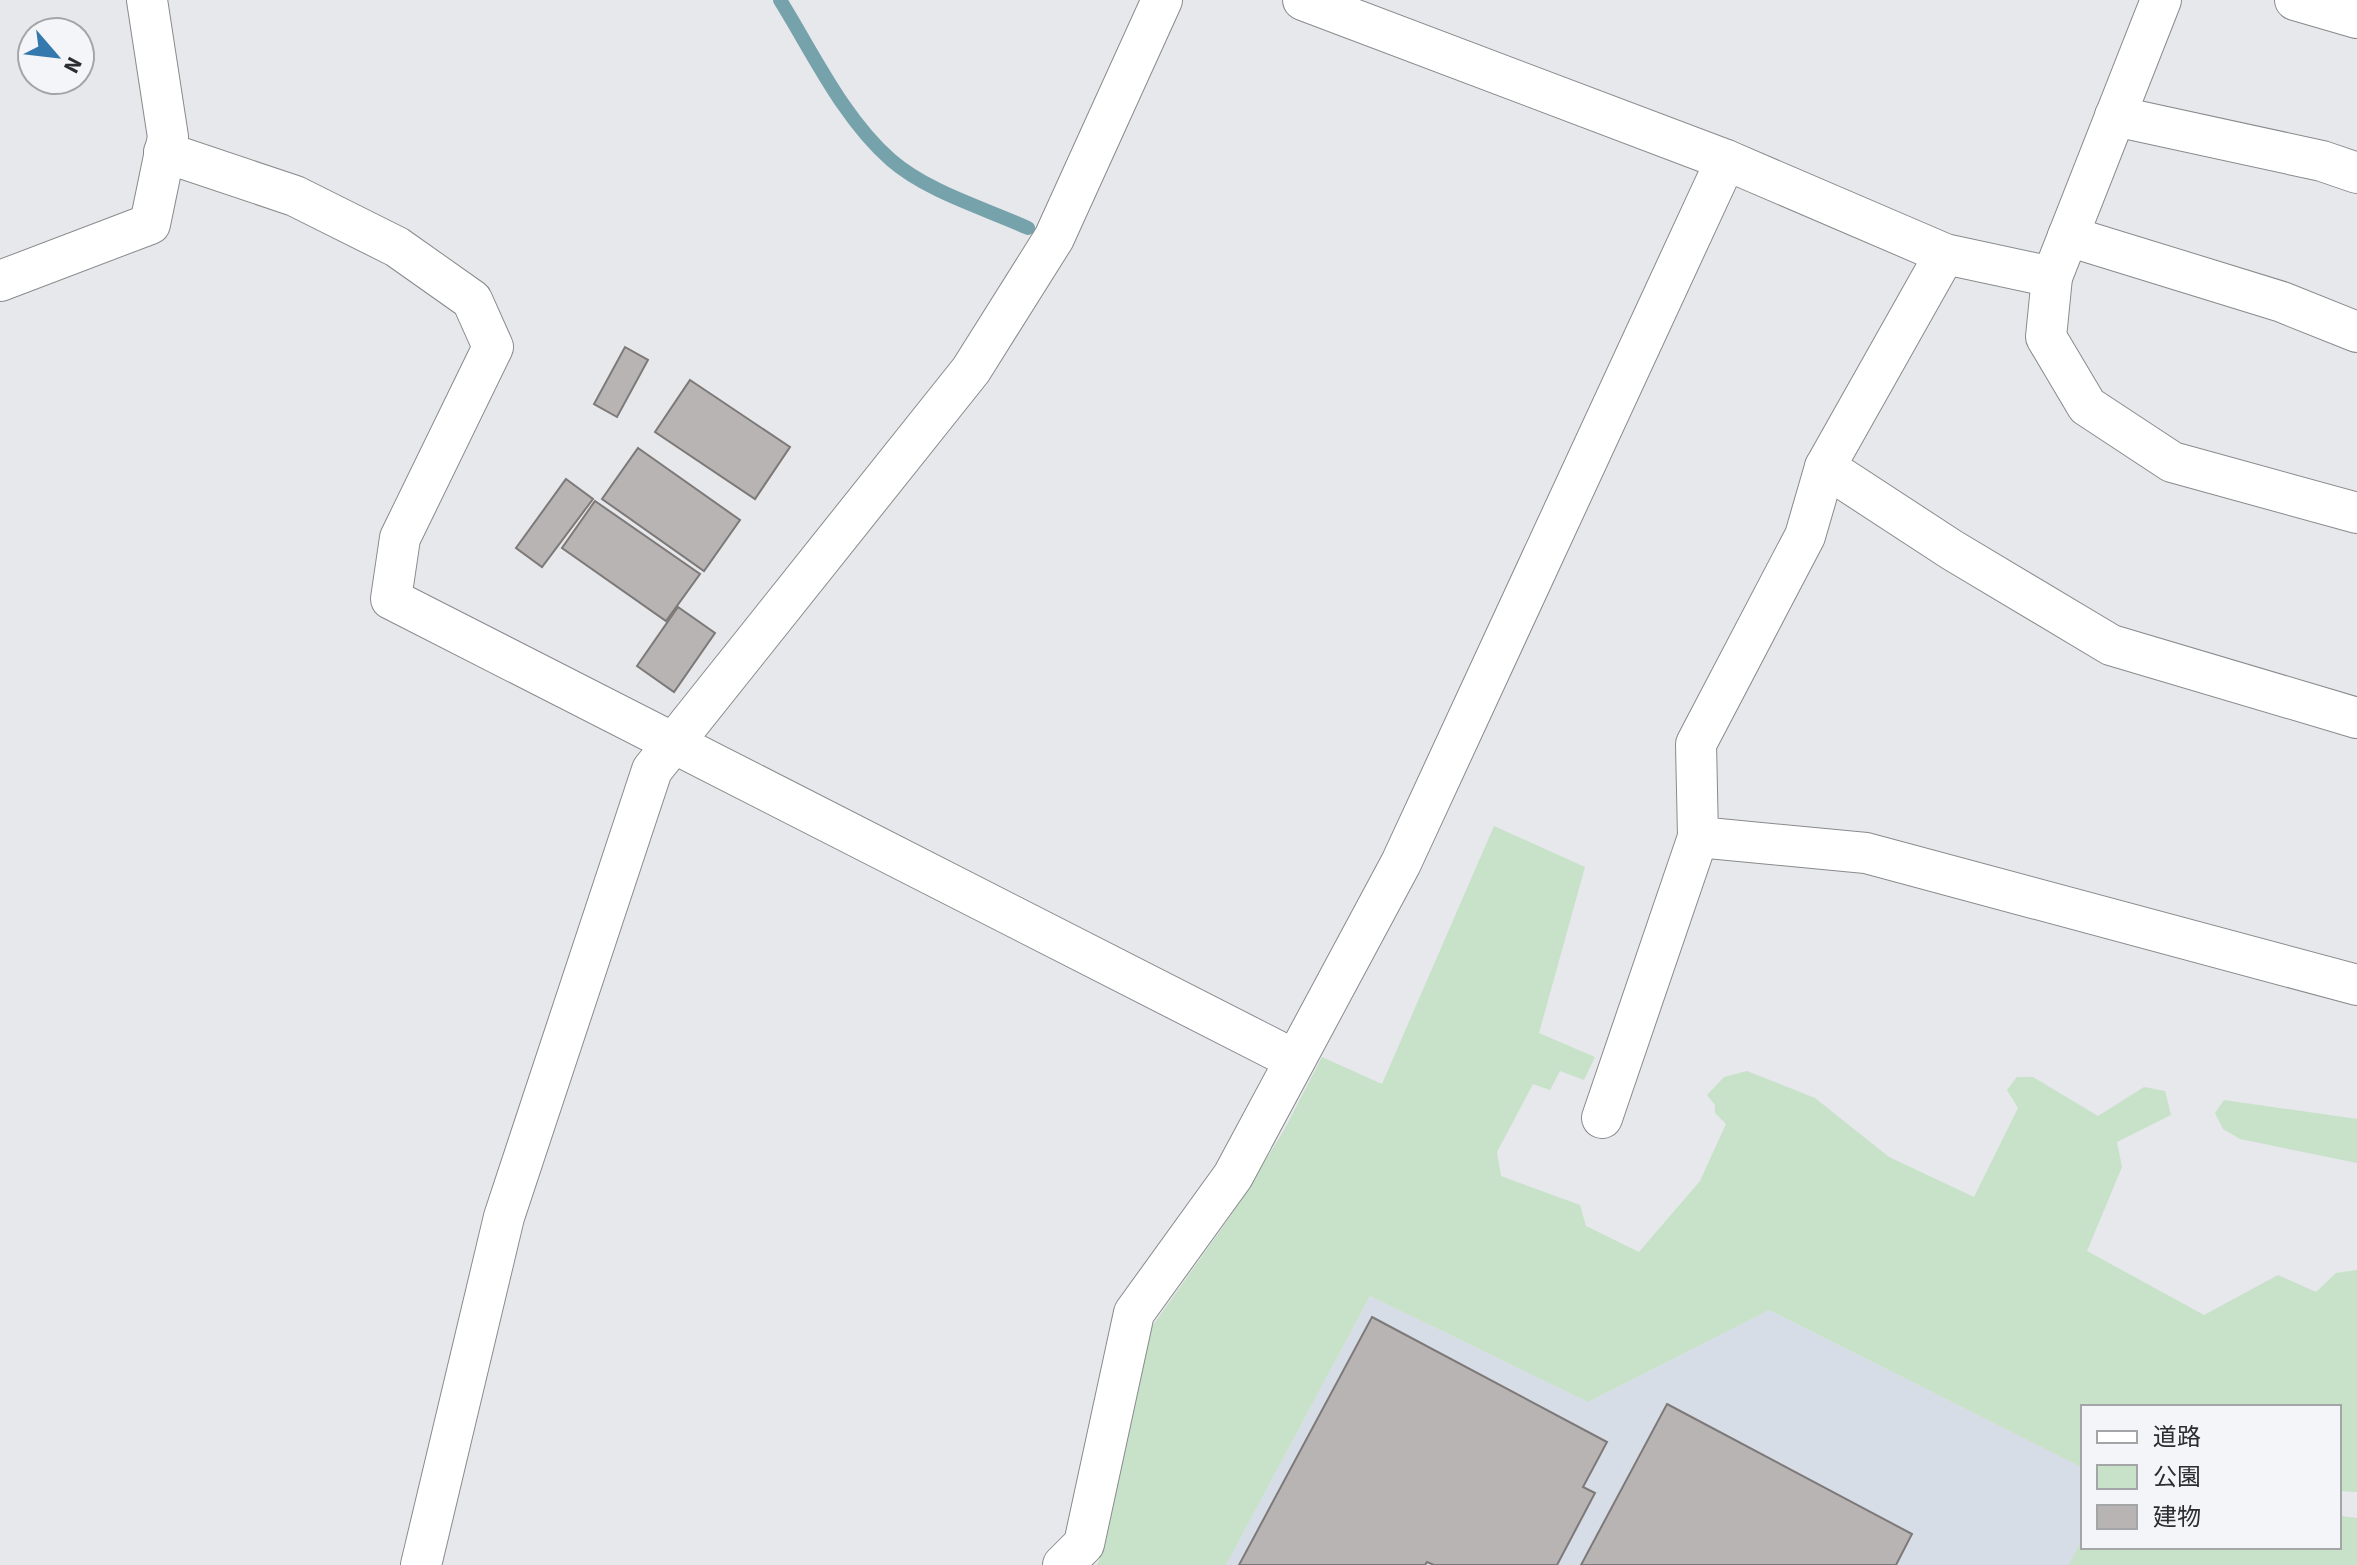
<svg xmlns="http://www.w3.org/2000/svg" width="2357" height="1565" viewBox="0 0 2357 1565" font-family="'Source Sans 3','Noto Sans JP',sans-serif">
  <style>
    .built { fill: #d7dde6 }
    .green { fill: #c7e2c9 }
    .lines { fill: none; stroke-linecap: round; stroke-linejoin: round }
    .stream { stroke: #76a2ac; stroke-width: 14 }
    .building { fill: #b8b4b3; stroke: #7d7978; stroke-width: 2 }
    .street-casing { stroke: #888a8c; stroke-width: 42 }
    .street { stroke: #fff; stroke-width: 40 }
  </style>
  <rect width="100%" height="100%" fill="#e6e8eb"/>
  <polygon class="built" points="1370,1296 1588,1402 1769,1310 2083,1468 2083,1547 2339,1547 2339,1516 2357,1518 2357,1565 1226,1565"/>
  <g class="green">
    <polygon points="1494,826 1585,867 1539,1033 1595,1057 1584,1080 1560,1071 1550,1090 1533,1084 1497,1152 1501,1176 1580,1205 1586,1226 1639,1252 1700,1181 1726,1124 1715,1113 1715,1105 1707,1095 1724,1077 1747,1071 1815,1098 1889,1157 1974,1197 2018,1108 2007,1090 2017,1077 2033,1077 2098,1116 2144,1087 2165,1091 2171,1115 2117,1142 2122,1167 2087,1251 2204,1315 2278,1275 2316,1292 2336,1273 2357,1270 2357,1492 2339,1491 2339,1407 2083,1407 2083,1468 1769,1310 1588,1402 1370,1296 1226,1565 1097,1565 1105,1547 1136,1365 1151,1328 1227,1221 1283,1132 1322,1057 1382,1084"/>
    <polygon points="2224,1100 2357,1119 2357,1163 2240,1139 2223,1129 2215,1113"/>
    <polygon points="2339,1516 2357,1518 2357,1565 2069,1565 2083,1538 2083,1547 2339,1547"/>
  </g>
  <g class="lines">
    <path class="stream" d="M 780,0 C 813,53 843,118 891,160 C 928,192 984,208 1028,228"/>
  </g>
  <g class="building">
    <polygon points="625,347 648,360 617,417 594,404"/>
    <polygon points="690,380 790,447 755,499 655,432"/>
    <polygon points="638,448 740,520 704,571 602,499"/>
    <polygon points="566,479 593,499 542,567 516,548"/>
    <polygon points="595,501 700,574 666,621 562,548"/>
    <polygon points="678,607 715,633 674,692 637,666"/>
    <polygon points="1372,1317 1607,1442 1583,1487 1595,1493 1557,1565 1434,1565 1427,1562 1425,1565 1239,1565"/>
    <polygon points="1667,1404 1912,1534 1896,1565 1581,1565"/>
  </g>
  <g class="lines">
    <defs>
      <g id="street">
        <polyline points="1303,0 1726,160 1945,254 2052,277 2161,0"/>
        <polyline points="2295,0 2357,18"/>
        <polyline points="2115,116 2322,161 2357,173"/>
        <polyline points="164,152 295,196 397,247 472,300 493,347 400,538 391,599 1295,1060"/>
        <polyline points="2068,236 2282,302 2357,332"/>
        <polyline points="1945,254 1825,467 1805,536 1696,744 1698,837 1866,853 2357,985"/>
        <polyline points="2052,277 2046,337 2087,406 2172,462 2357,513"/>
        <polyline points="0,281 150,224 168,137 147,0"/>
        <polyline points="1825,467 1952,550 2111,645 2357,718"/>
        <polyline points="1602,1118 1698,837"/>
        <polyline points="421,1565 504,1217 652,770 971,370 1054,238 1162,0"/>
        <polyline points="1063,1565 1084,1544 1134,1313 1233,1176 1401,863 1726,160"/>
      </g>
    </defs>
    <use href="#street" class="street-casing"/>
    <use href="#street" class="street"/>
  </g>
  <rect x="2081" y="1405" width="260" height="144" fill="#f3f5f8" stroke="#a3a5a7" stroke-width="2"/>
  <rect x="2097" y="1431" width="40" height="12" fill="#ffffff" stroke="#a3a5a7" stroke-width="2"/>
  <text x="2153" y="1445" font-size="24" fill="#2c2d2e">道路</text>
  <rect x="2097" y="1465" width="40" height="24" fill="#c7e2c9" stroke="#a3a5a7" stroke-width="2"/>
  <text x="2153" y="1485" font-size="24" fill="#2c2d2e">公園</text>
  <rect x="2097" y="1505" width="40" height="24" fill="#b8b4b3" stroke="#a3a5a7" stroke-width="2"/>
  <text x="2153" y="1525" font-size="24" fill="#2c2d2e">建物</text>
  <g transform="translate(56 56) rotate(118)"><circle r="38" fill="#f3f5f8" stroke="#a3a5a7" stroke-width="2"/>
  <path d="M0-6L14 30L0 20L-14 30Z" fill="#3479ae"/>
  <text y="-12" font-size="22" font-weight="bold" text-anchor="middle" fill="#2c2d2e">N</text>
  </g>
</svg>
